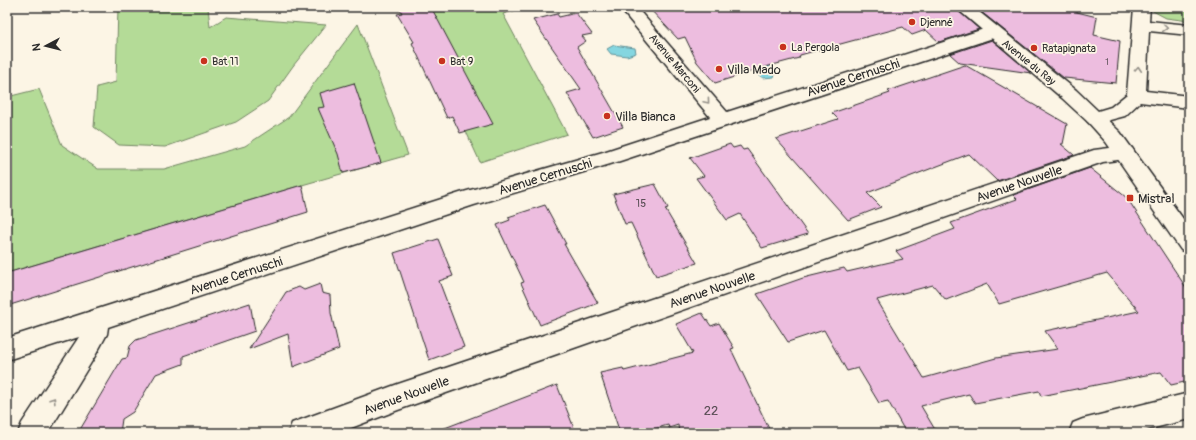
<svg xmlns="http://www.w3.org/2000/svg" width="1196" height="440" viewBox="0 0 1196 440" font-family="Pangolin,sans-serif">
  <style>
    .green { fill: #b4db97; stroke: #708361 }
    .water { fill: #85d6e0; stroke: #619298 }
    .building { fill: #edbddf; stroke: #2b2b2b; fill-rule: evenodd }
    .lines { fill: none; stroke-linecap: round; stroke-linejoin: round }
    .street-casing { stroke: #2b2b2b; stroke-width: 3 }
    .primary-casing { stroke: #2b2b2b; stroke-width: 3 }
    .street { fill: #fcf5e5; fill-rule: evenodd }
    .primary { fill: #fcf5e5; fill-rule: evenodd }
    .oneway { stroke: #949088 }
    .poi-dot { fill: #c8321e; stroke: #fcf5e5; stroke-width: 1.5 }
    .labels { text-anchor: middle; stroke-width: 3.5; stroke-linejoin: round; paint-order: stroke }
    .far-number-label { font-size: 9px; fill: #5c5058 }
    .far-poi-label { font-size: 11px; fill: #2b2b2b; stroke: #fcf5e5; text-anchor: start }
    .far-street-label { font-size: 11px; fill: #2b2b2b; stroke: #fcf5e5 }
    .number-label { font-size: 11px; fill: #5c5058 }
    .poi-label { font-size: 13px; fill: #2b2b2b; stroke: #fcf5e5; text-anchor: start }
    .street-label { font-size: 13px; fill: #2b2b2b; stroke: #fcf5e5 }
    .near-number-label { font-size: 13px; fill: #5c5058 }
  </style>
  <rect width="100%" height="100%" fill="#fcf5e5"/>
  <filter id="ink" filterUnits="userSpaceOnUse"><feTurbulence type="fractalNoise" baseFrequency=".025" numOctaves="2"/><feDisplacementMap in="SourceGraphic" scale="8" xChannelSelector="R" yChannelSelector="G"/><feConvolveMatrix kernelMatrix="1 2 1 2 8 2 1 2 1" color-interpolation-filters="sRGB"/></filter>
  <g filter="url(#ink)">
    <g class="green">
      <polygon points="118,7 208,7 210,27 226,17 326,25 293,66 268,101 236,122 165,147 119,145 94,127 97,87 116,82"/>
      <polygon points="409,7 527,7 503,14 567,134 480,162"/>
      <polygon points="1151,7 1187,7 1189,10 1189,21 1166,18 1151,10"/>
      <polygon points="358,24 408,155 302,185 7,273 7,97 39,89 62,145 98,169 164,169 245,146 289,117"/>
    </g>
    <g class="water">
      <polygon points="614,45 635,48 636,53 627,56 611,54 607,49"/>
      <polygon points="764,63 774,70 775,74 774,77 763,78 756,73 755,70"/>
    </g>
    <g class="building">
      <polygon points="399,7 431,7 493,124 460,133 452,116 447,118 412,43 414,42 397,14 402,13"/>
      <polygon points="648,7 954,7 979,29 939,42 926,30 912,35 903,27 800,55 799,58 769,66 715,83 697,62 685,37 678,39"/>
      <polygon points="975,7 1057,7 1097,17 1094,35 1120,41 1116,83 1064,78"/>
      <polygon points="576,13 592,34 582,36 586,41 577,47 623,127 593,137 567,93 581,89 533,20 557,14 559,17"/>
      <polygon points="992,40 1031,73 960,63 950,54"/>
      <polygon points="965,65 1067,124 1063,144 1061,144 1074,155 997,181 969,154 867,193 881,207 848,220 776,139 838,119 832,113 890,93 888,91"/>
      <polygon points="354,83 381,163 343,173 338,154 318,108 324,107 320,93"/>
      <polygon points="730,144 733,148 740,146 743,150 747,149 808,234 762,248 740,214 727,220 696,178 704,176 690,158"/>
      <path d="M 1090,168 L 1127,198 L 1189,292 L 1189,381 L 1171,385 L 1161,372 L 1041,396 L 1039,391 L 975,403 L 969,394 L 921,406 L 937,433 L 906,433 L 888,401 L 879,403 L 858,368 L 847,371 L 824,330 L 788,342 L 757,294 L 803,278 L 844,268 L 847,272 L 903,259 L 896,251 L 955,229 L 951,223 L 1017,199 L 1013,195 ZM 1107,273 L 1139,311 L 1045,331 L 1058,349 L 996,358 L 924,378 L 877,300 L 933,285 L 946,300 L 987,284 L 999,304 Z"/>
      <polygon points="655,184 668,208 665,209 697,263 656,276 631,223 625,224 613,194"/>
      <polygon points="302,185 308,212 7,306 7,273"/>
      <polygon points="545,205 566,244 564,244 598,303 540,325 521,283 524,282 497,225 510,220 508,217"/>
      <polygon points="438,239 453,276 439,281 464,347 429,360 394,253"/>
      <polygon points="320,284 322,293 330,295 331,313 339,349 293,367 288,334 249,349 286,292 299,287 304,290"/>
      <polygon points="250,303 255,331 183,356 183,364 156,374 133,412 122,419 120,433 78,433 122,359 127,358 130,346 136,340"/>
      <polygon points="702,313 711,326 719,323 734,348 731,349 771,433 679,433 678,425 669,428 668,425 639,433 620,433 600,373 623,368 624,371 693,353 676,324"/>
      <polygon points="557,385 576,433 437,433 437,431"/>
    </g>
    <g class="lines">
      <defs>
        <g id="street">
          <polygon points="619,7 636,7 727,112 987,28 993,27 999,28 1001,32 999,36 617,162 474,205 108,327 107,334 95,356 48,433 18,433 22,423 79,337 7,360 7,338 460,193 603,152 710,117"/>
          <polygon points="1134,7 1150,7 1149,21 1189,25 1189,35 1149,31 1146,91 1189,96 1189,108 1140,102 1125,116 1095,124 1088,122 1085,118 1088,114 1111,107 1127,94"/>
          <polygon points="1125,146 1132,148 1135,153 1132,158 1103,162 398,410 338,433 288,433 292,423 398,384 1094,150"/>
          <polygon points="1189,393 1189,419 1135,433 1069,433 1073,423 1083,419"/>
        </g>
        <polygon id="primary" points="955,7 973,7 1076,90 1120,132 1189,227 1189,253 1181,250 1106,142 1088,122 1062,98"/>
      </defs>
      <use href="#street" class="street-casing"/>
      <use href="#primary" class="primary-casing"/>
      <use href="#street" class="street"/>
      <use href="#primary" class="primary"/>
    </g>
    <defs><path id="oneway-chevron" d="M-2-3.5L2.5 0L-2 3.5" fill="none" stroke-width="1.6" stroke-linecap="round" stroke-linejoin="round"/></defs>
    <g class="oneway">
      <use href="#oneway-chevron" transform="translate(1165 28) rotate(5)"/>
      <use href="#oneway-chevron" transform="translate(1138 69) rotate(-86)"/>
      <use href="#oneway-chevron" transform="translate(707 101) rotate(50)"/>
      <use href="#oneway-chevron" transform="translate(53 400) rotate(-57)"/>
    </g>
  </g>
  <g class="poi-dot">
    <circle cx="912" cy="22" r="4"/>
    <circle cx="783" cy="47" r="4"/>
    <circle cx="1034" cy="48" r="4"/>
    <circle cx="204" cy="61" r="4"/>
    <circle cx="442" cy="61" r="4"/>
    <circle cx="719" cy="69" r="4"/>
    <circle cx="607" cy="116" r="4"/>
    <rect x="1126" y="194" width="8" height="8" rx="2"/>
  </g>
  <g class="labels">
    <g class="far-number-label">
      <text x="1107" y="65">1</text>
    </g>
    <g class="far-poi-label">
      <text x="920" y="26">Djenné</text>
      <text x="791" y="51">La Pergola</text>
      <text x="1042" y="52">Ratapignata</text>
      <text x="212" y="65">Bat 11</text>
      <text x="450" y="65">Bat 9</text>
    </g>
    <g class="far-street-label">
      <text transform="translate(1029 62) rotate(39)" y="4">Avenue du Ray</text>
      <text transform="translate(675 63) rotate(50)" y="4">Avenue Marconi</text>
    </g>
    <g class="number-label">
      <text x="641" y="207">15</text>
    </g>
    <g class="poi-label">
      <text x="727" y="74">Villa Mado</text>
      <text x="615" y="121">Villa Bianca</text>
      <text x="1138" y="203">Mistral</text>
    </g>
    <g class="street-label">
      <text transform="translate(853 77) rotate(-18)" y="5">Avenue Cernuschi</text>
      <text transform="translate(545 176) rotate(-17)" y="5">Avenue Cernuschi</text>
      <text transform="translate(1019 183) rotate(-19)" y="5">Avenue Nouvelle</text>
      <text transform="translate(236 275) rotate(-18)" y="5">Avenue Cernuschi</text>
      <text transform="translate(712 289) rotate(-19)" y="5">Avenue Nouvelle</text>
      <text transform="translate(406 395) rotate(-20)" y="5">Avenue Nouvelle</text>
    </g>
    <g class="near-number-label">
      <text x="711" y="415">22</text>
    </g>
  </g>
  <rect width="1196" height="440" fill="none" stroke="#fcf5e5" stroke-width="24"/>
  <rect x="12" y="12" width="1172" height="416" fill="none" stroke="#2b2b2b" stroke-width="1.5" filter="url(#ink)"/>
  <g transform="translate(46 46) rotate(263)" stroke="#fcf5e5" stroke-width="3" paint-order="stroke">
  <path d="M0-3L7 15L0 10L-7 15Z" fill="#2b2b2b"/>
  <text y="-6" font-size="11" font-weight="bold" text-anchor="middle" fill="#2b2b2b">N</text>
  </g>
</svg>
